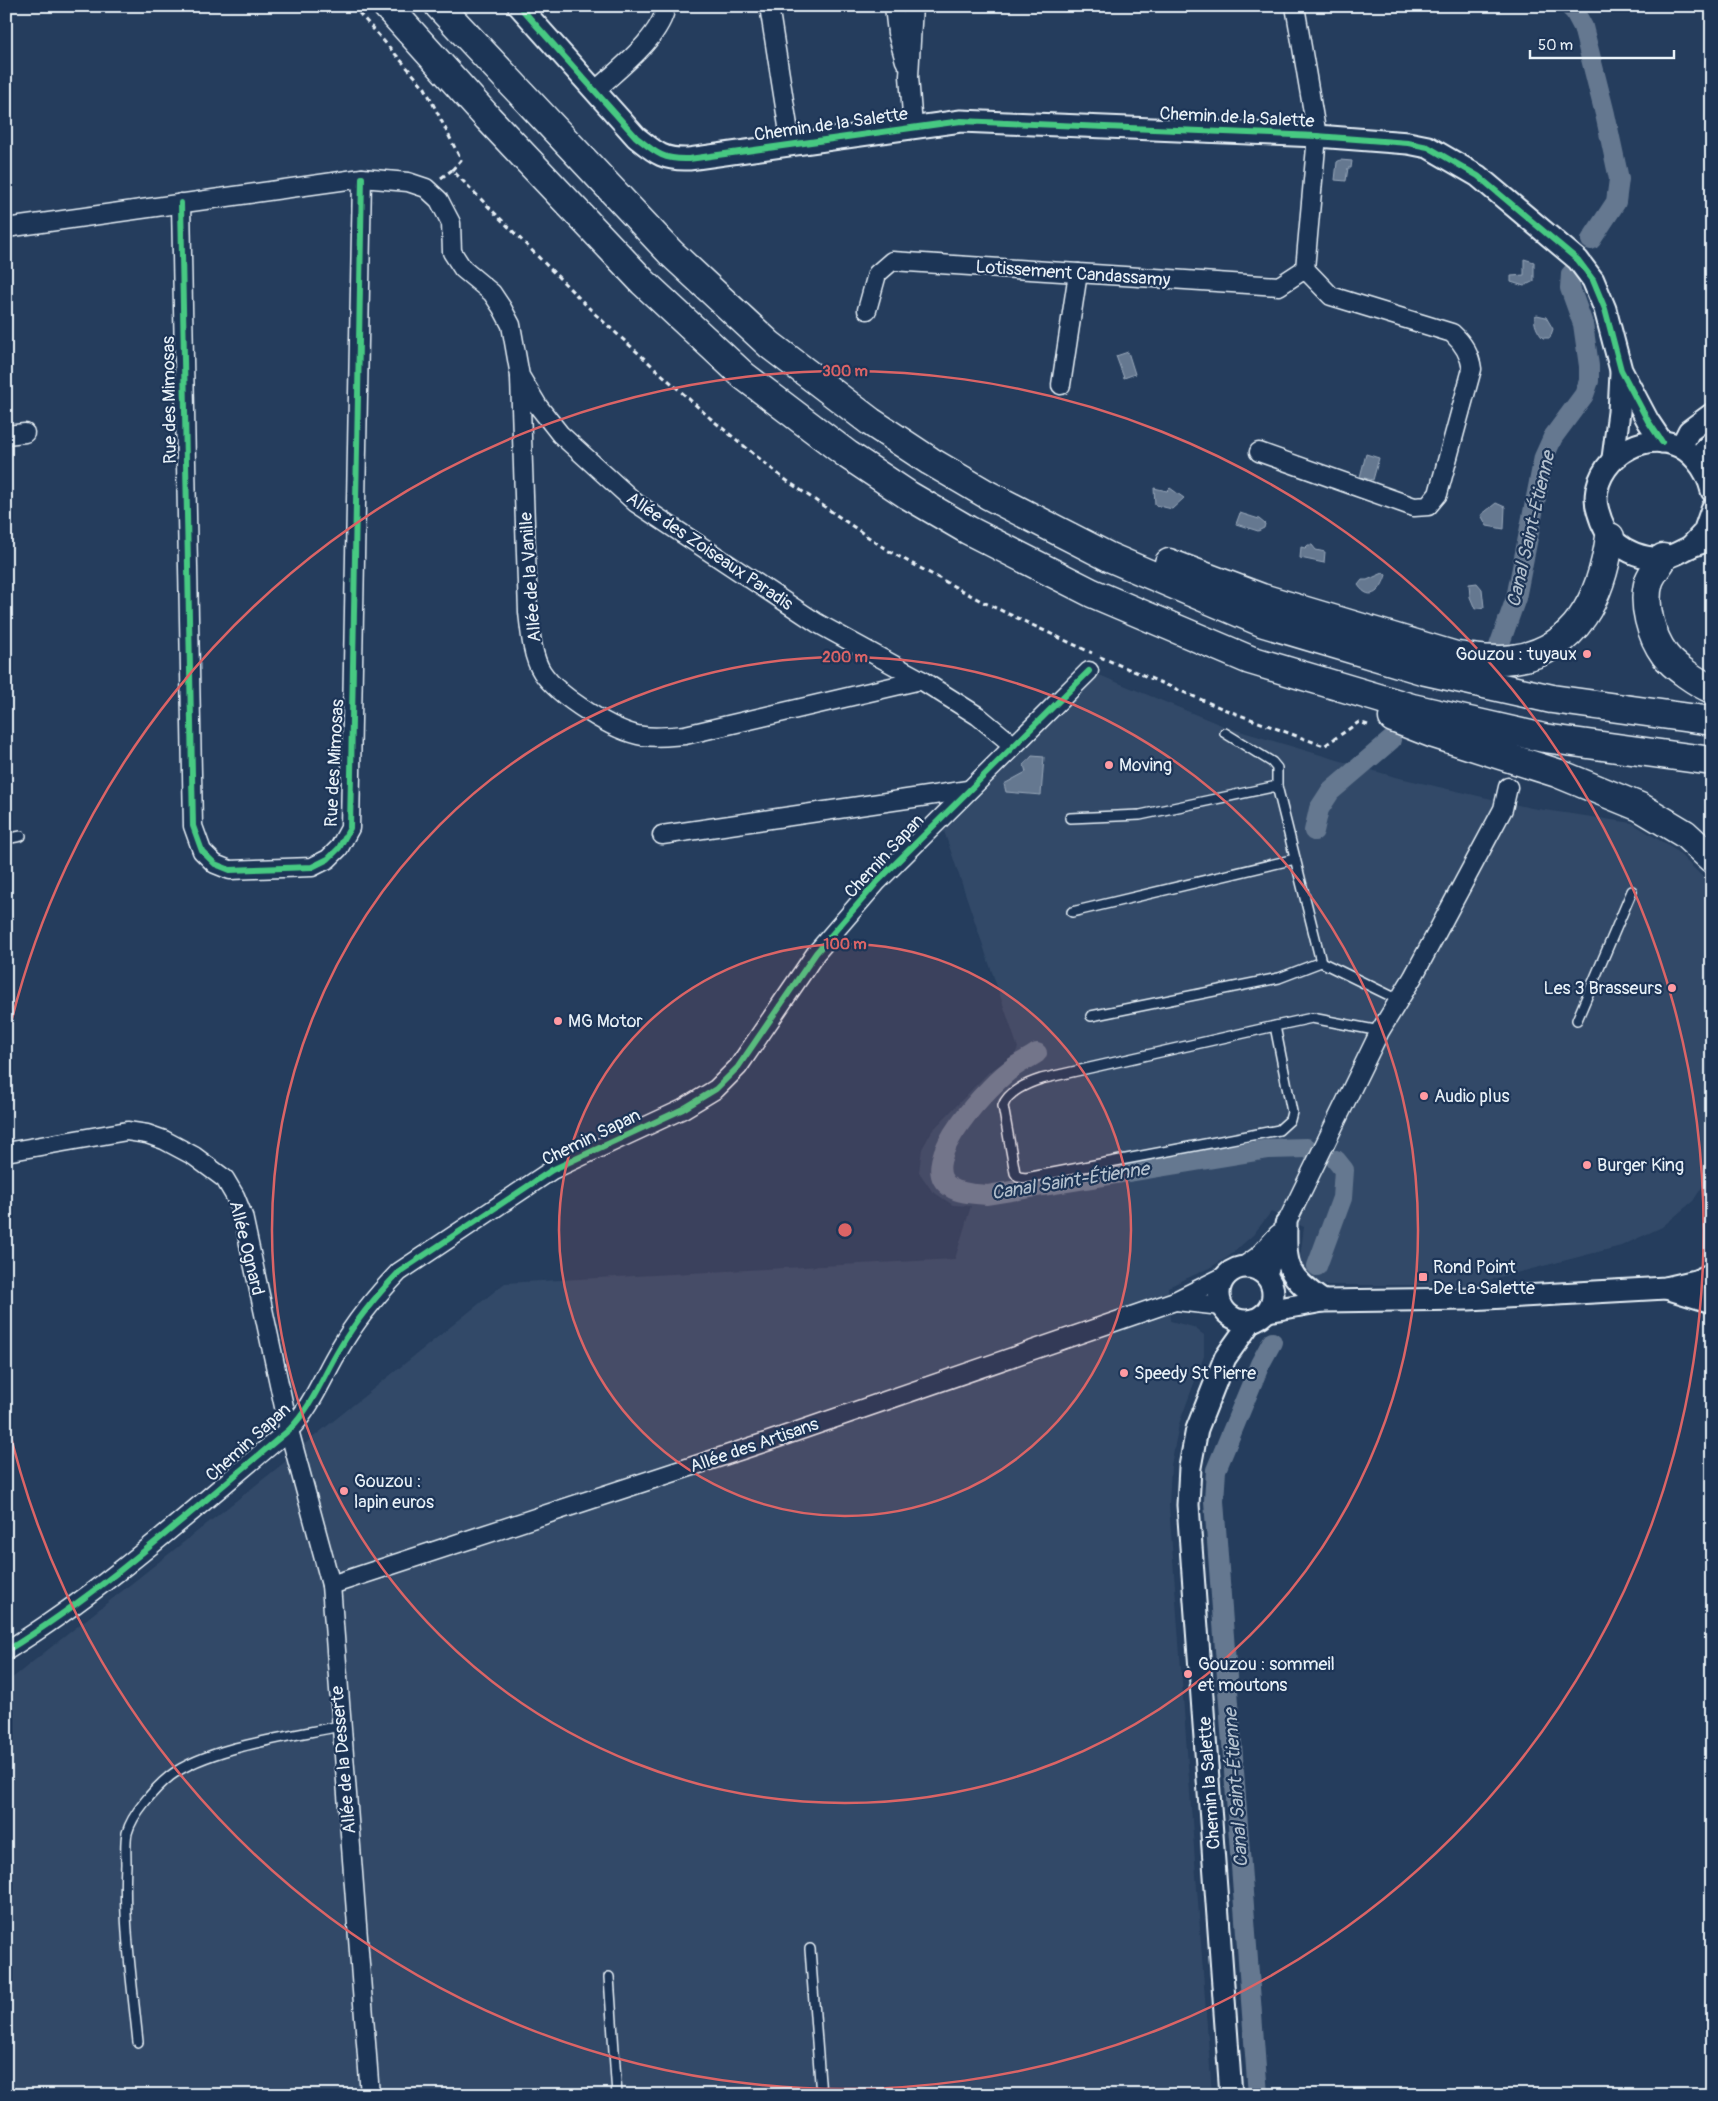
<svg xmlns="http://www.w3.org/2000/svg" width="1718" height="2101" viewBox="0 0 1718 2101" font-family="Pangolin,sans-serif">
  <style>
    .built { fill: #334a68 }
    .water { fill: #657890; stroke: #99a8ba }
    .lines { fill: none; stroke-linecap: round; stroke-linejoin: round }
    .canal { stroke: #657890; stroke-width: 20 }
    .service-casing { stroke: #e8f1f8; stroke-width: 12 }
    .minor-casing { stroke: #e8f1f8; stroke-width: 21 }
    .tertiary-casing { stroke: #e8f1f8; stroke-width: 25 }
    .trunk-casing { stroke: #e8f1f8; stroke-width: 31 }
    .path { stroke: #e8f1f8; stroke-width: 3; stroke-dasharray: 5 4; stroke-linecap: butt }
    .service { stroke: #1d3557; stroke-width: 9 }
    .minor { stroke: #1d3557; stroke-width: 18 }
    .tertiary { stroke: #1d3557; stroke-width: 21 }
    .trunk { stroke: #1d3557; stroke-width: 28 }
    .cycleway-casing { stroke: #1d3557; stroke-width: 9 }
    .cycleway { stroke: #46c982; stroke-width: 6 }
    .ring { fill: none; stroke: #db6466; stroke-width: 2.5 }
    .poi-dot { fill: #ff9aa2; stroke: #1d3557; stroke-width: 2 }
    .labels { text-anchor: middle; stroke-width: 4.5; stroke-linejoin: round; paint-order: stroke }
    .street-label { font-size: 18px; fill: #e8f1f8; stroke: #1d3557 }
    .poi-label { font-size: 18px; fill: #e8f1f8; stroke: #1d3557; text-anchor: start }
    .water-label { font-size: 19px; font-style: italic; fill: #b4c1ce; stroke: #1d3557 }
    .centre { fill: #db6466; stroke: #1d3557; stroke-width: 2.5 }
    .ring-label { font-size: 15px; text-anchor: middle; font-weight: bold; fill: #db6466; stroke: #1d3557; stroke-width: 4.5; stroke-linejoin: round; paint-order: stroke }
  </style>
  <rect width="100%" height="100%" fill="#253d5d"/>
  <filter id="ink" filterUnits="userSpaceOnUse"><feTurbulence type="fractalNoise" baseFrequency=".02" numOctaves="2"/><feDisplacementMap in="SourceGraphic" scale="10" xChannelSelector="R" yChannelSelector="G"/><feConvolveMatrix kernelMatrix="1 2 1 2 8 2 1 2 1" color-interpolation-filters="sRGB"/></filter>
  <g filter="url(#ink)">
    <polygon class="built" points="1099,675 1226,727 1395,777 1531,808 1632,823 1675,850 1712,886 1712,1172 1693,1201 1662,1227 1621,1246 1469,1285 1324,1285 1311,1280 1299,1266 1304,1227 1271,1212 1253,1235 1228,1257 1209,1268 1168,1287 1170,1321 1193,1327 1204,1335 1204,1356 1179,1424 1171,1465 1169,1505 1212,2095 6,2095 6,1683 285,1462 306,1443 505,1283 955,1259 971,1206 953,1205 932,1191 919,1172 922,1149 932,1131 989,1072 1014,1056 1018,1048 944,831"/>
    <g class="water">
      <polygon points="1340,160 1352,161 1351,168 1348,168 1346,181 1335,180 1337,162"/>
      <polygon points="1524,259 1534,262 1534,281 1524,286 1511,282 1511,276 1524,275"/>
      <path d="M 1537,315 L 1546,317 L 1553,329 L 1550,338 L 1543,338 C 1538,333 1533,323 1535,316 Z"/>
      <polygon points="1128,352 1135,374 1124,378 1116,356"/>
      <polygon points="1366,454 1379,458 1373,480 1360,477"/>
      <polygon points="1154,488 1167,491 1170,488 1184,498 1172,509 1155,505"/>
      <polygon points="1496,503 1505,507 1504,529 1487,526 1481,515"/>
      <polygon points="1240,513 1259,519 1265,524 1264,528 1258,531 1236,524"/>
      <polygon points="1308,545 1312,545 1316,550 1325,552 1324,563 1300,558 1301,547 1305,548"/>
      <path d="M 1383,573 L 1386,575 C 1382,589 1371,604 1358,585 L 1362,580 L 1367,580 Z"/>
      <polygon points="1477,583 1482,589 1484,607 1475,609 1470,597 1469,584"/>
      <polygon points="1032,756 1044,757 1041,795 1006,792 1004,784 1026,772 1024,765"/>
    </g>
    <g class="lines">
      <g class="canal">
        <polyline points="1569,6 1575,12 1583,27 1605,114 1619,179 1616,202 1591,240"/>
        <polyline points="1499,646 1516,598 1544,457 1553,437 1584,395 1589,381 1589,366 1583,324 1570,288 1571,274"/>
        <polyline points="1314,831 1319,809 1330,792 1391,740"/>
        <path d="M 1037,1053 C 1030,1058 1021,1062 1014,1067 C 992,1082 913,1163 950,1187 C 960,1194 976,1194 987,1195 L 1269,1149 L 1307,1148"/>
        <polyline points="1317,1266 1342,1198 1344,1170 1336,1160"/>
        <polyline points="1258,2095 1214,1501 1216,1470 1260,1364 1272,1342"/>
      </g>
      <defs>
        <g id="service">
          <polyline points="1225,733 1272,762 1277,768 1277,786 1321,962"/>
          <polyline points="1070,818 1140,815 1277,786"/>
          <polyline points="6,839 21,836"/>
          <polyline points="1072,912 1295,859"/>
          <polyline points="1091,1016 1279,978 1321,962 1399,1000"/>
          <polyline points="1577,1020 1632,891"/>
          <path d="M 1275,1026 L 1292,1112 L 1290,1120 L 1279,1130 L 1026,1178 L 1018,1177 L 1015,1173 L 1003,1106 C 1007,1092 1028,1083 1041,1079 L 1275,1026 L 1312,1018 L 1380,1031"/>
          <polyline points="810,1949 821,2095"/>
          <polyline points="609,1977 617,2095"/>
          <path d="M 138,2042 C 132,1983 123,1922 126,1864 C 126,1854 125,1842 127,1833 C 132,1814 155,1788 170,1776 C 208,1747 293,1736 340,1726"/>
        </g>
        <g id="minor">
          <polyline points="769,6 791,145"/>
          <polyline points="894,6 897,33 905,61"/>
          <polyline points="1295,6 1317,136 1305,269"/>
          <path d="M 595,91 C 617,70 661,38 666,6"/>
          <polyline points="913,127 909,76 913,6"/>
          <polyline points="181,203 193,826 202,851 215,864 230,870 312,867 328,859 339,848 350,828 362,178"/>
          <polyline points="6,228 362,178 408,182 426,188 439,200 451,223 452,252 463,269 492,293 502,308 511,325 520,376 538,406 560,434 636,503 817,623 921,680 978,716 1013,745"/>
          <path d="M 867,310 L 877,274 L 892,261 L 1279,286 L 1305,269 L 1331,296 L 1452,333 C 1463,343 1470,354 1472,369 L 1438,494 L 1428,506 L 1414,507 L 1259,452"/>
          <path d="M 520,378 L 528,612 C 530,629 532,657 542,672 C 558,696 614,732 643,736 C 657,738 672,736 685,735 L 921,680"/>
          <polyline points="1061,385 1078,273"/>
          <polyline points="6,435 25,433"/>
          <polyline points="662,835 968,790"/>
          <polyline points="6,1152 127,1131 147,1134 164,1140 194,1156 225,1179 235,1196 243,1216 289,1430 331,1585 370,2095"/>
          <polyline points="1244,1266 1257,1257 1278,1234"/>
          <polyline points="1267,1275 1286,1224 1380,1031 1413,977 1503,809 1508,787"/>
          <polyline points="1176,1301 1221,1306"/>
          <polyline points="331,1585 766,1442 1175,1301 1223,1277"/>
          <path d="M 6,1651 C 108,1588 197,1506 289,1430 C 312,1407 323,1376 340,1348 C 356,1320 377,1295 399,1272 L 552,1170 L 683,1109 L 716,1089 L 738,1067 L 816,953 L 878,881 L 1089,671"/>
        </g>
        <g id="tertiary">
          <path d="M 519,6 L 636,137 C 656,153 663,160 689,159 L 961,121 L 1317,136 L 1408,143 L 1428,147 L 1478,176 L 1578,260 L 1593,280 L 1605,309 L 1621,370 L 1648,421 L 1662,442"/>
          <polyline points="1681,447 1689,431 1712,414"/>
          <polyline points="1613,458 1619,412 1621,373"/>
          <polyline points="1696,459 1712,442"/>
          <path d="M 1712,491 C 1709,479 1705,470 1697,461 C 1668,425 1614,442 1599,482 C 1596,491 1595,502 1598,511 C 1601,522 1605,533 1614,541 C 1628,553 1643,559 1662,558 C 1673,557 1681,551 1690,547 C 1697,543 1705,542 1712,540"/>
          <polyline points="1691,546 1704,532 1712,509"/>
          <path d="M 1286,1224 C 1285,1267 1287,1276 1323,1301"/>
          <circle cx="1246" cy="1294" r="27"/>
          <polyline points="1666,1288 1712,1302"/>
          <polyline points="1268,1311 1323,1301 1469,1299 1666,1288 1696,1281 1712,1274"/>
          <polyline points="1231,2095 1188,1505 1190,1467 1197,1429 1225,1358 1252,1320"/>
        </g>
        <g id="trunk">
          <polyline points="387,6 488,118 643,282 744,376 848,455 908,495 968,530 1092,593 1250,660 1412,708 1544,738 1712,761"/>
          <polyline points="439,6 671,253 770,345 871,422 930,461 988,495 1109,557 1264,623 1422,670 1552,699 1712,721"/>
          <path d="M 1663,558 C 1659,565 1652,573 1649,581 C 1642,604 1651,636 1665,655 C 1673,666 1699,684 1712,689"/>
          <path d="M 1169,563 L 1262,598 L 1456,656 C 1475,658 1494,662 1513,659 C 1578,651 1602,594 1610,537"/>
          <polyline points="1393,718 1434,734 1557,773 1640,807 1685,834 1712,859"/>
        </g>
      </defs>
      <use href="#service" class="service-casing"/>
      <use href="#minor" class="minor-casing"/>
      <use href="#tertiary" class="tertiary-casing"/>
      <use href="#trunk" class="trunk-casing"/>
      <g class="path">
        <polyline points="353,6 425,88 461,160 452,170"/>
        <polyline points="441,178 452,170 595,314 710,418 783,478 887,550 983,602 1092,653"/>
        <polyline points="1100,657 1226,710 1324,746 1359,722 1371,726"/>
      </g>
      <use href="#service" class="service"/>
      <use href="#minor" class="minor"/>
      <use href="#tertiary" class="tertiary"/>
      <use href="#trunk" class="trunk"/>
      <defs>
        <g id="cycleway">
          <path d="M 519,6 L 636,137 C 656,153 663,160 689,159 L 961,121 L 1317,136 L 1408,143 L 1428,147 L 1478,176 L 1578,260 L 1593,280 L 1605,309 L 1621,370 L 1648,421 L 1662,442"/>
          <polyline points="181,203 193,826 202,851 215,864 230,870 312,867 328,859 339,848 350,828 362,178"/>
          <path d="M 6,1651 C 108,1588 197,1506 289,1430 C 312,1407 323,1376 340,1348 C 356,1320 377,1295 399,1272 L 552,1170 L 683,1109 L 716,1089 L 738,1067 L 816,953 L 878,881 L 1089,671"/>
        </g>
      </defs>
      <use href="#cycleway" class="cycleway-casing"/>
      <use href="#cycleway" class="cycleway"/>
    </g>
  </g>
  <circle cx="845" cy="1230" r="286" fill="#db6466" fill-opacity=".12"/>
  <g class="ring">
    <circle cx="845" cy="1230" r="286"/>
    <circle cx="845" cy="1230" r="573"/>
    <path d="M6 1044A859 859 0 1 1 6 1416"/>
  </g>
  <g class="poi-dot">
    <circle cx="1587" cy="654" r="5"/>
    <circle cx="1109" cy="765" r="5"/>
    <circle cx="1672" cy="988" r="5"/>
    <circle cx="558" cy="1021" r="5"/>
    <circle cx="1424" cy="1096" r="5"/>
    <circle cx="1587" cy="1165" r="5"/>
    <rect x="1418" y="1272" width="10" height="10" rx="2.5"/>
    <circle cx="1124" cy="1373" r="5"/>
    <circle cx="344" cy="1491" r="5"/>
    <circle cx="1188" cy="1674" r="5"/>
  </g>
  <g class="labels">
    <g class="street-label">
      <text transform="translate(1237 117) rotate(3)" y="6">Chemin de la Salette</text>
      <text transform="translate(831 124) rotate(-8)" y="6">Chemin de la Salette</text>
      <text transform="translate(1073 273) rotate(4)" y="6">Lotissement Candassamy</text>
      <text transform="translate(169 400) rotate(-91)" y="6">Rue des Mimosas</text>
      <text transform="translate(710 551) rotate(34)" y="6">Allée des Zoiseaux Paradis</text>
      <text transform="translate(530 577) rotate(-94)" y="6">Allée de la Vanille</text>
      <text transform="translate(334 763) rotate(-87)" y="6">Rue des Mimosas</text>
      <text transform="translate(884 856) rotate(-47)" y="6">Chemin Sapan</text>
      <text transform="translate(591 1137) rotate(-26)" y="6">Chemin Sapan</text>
      <text transform="translate(247 1248) rotate(76)" y="6">Allée Ognard</text>
      <text transform="translate(248 1442) rotate(-42)" y="6">Chemin Sapan</text>
      <text transform="translate(754 1445) rotate(-19)" y="6">Allée des Artisans</text>
      <text transform="translate(343 1760) rotate(-95)" y="6">Allée de la Desserte</text>
      <text transform="translate(1209 1783) rotate(-94)" y="6">Chemin la Salette</text>
    </g>
    <g class="poi-label">
      <text x="1577" y="660" text-anchor="end">Gouzou : tuyaux</text>
      <text x="1119" y="771">Moving</text>
      <text x="1662" y="994" text-anchor="end">Les 3 Brasseurs</text>
      <text x="568" y="1027">MG Motor</text>
      <text x="1434" y="1102">Audio plus</text>
      <text x="1597" y="1171">Burger King</text>
      <text x="1433" y="1273">Rond Point<tspan x="1433" dy="21">De La Salette</tspan></text>
      <text x="1134" y="1379">Speedy St Pierre</text>
      <text x="354" y="1487">Gouzou :<tspan x="354" dy="21">lapin euros</tspan></text>
      <text x="1198" y="1670">Gouzou : sommeil<tspan x="1198" dy="21">et moutons</tspan></text>
    </g>
    <g class="water-label">
      <text transform="translate(1530 529) rotate(-77)" y="7">Canal Saint-Étienne</text>
      <text transform="translate(1070 1180) rotate(-9)" y="7">Canal Saint-Étienne</text>
      <text transform="translate(1235 1788) rotate(-94)" y="7">Canal Saint-Étienne</text>
    </g>
  </g>
  <circle cx="845" cy="1230" r="8" class="centre"/>
  <g class="ring-label">
    <text x="845" y="376">300 m</text>
    <text x="845" y="662">200 m</text>
    <text x="845" y="949">100 m</text>
  </g>
  <rect width="1718" height="2101" fill="none" stroke="#1d3557" stroke-width="25"/>
  <rect x="12" y="12" width="1693" height="2076" fill="none" stroke="#e8f1f8" stroke-width="2" filter="url(#ink)"/>
  <path d="M1530 50v8h144v-8" fill="none" stroke="#e8f1f8" stroke-width="2.5"/>
  <text x="1538" y="50" font-size="15" fill="#e8f1f8" stroke="#1d3557" stroke-width="4" paint-order="stroke">50 m</text>
</svg>
